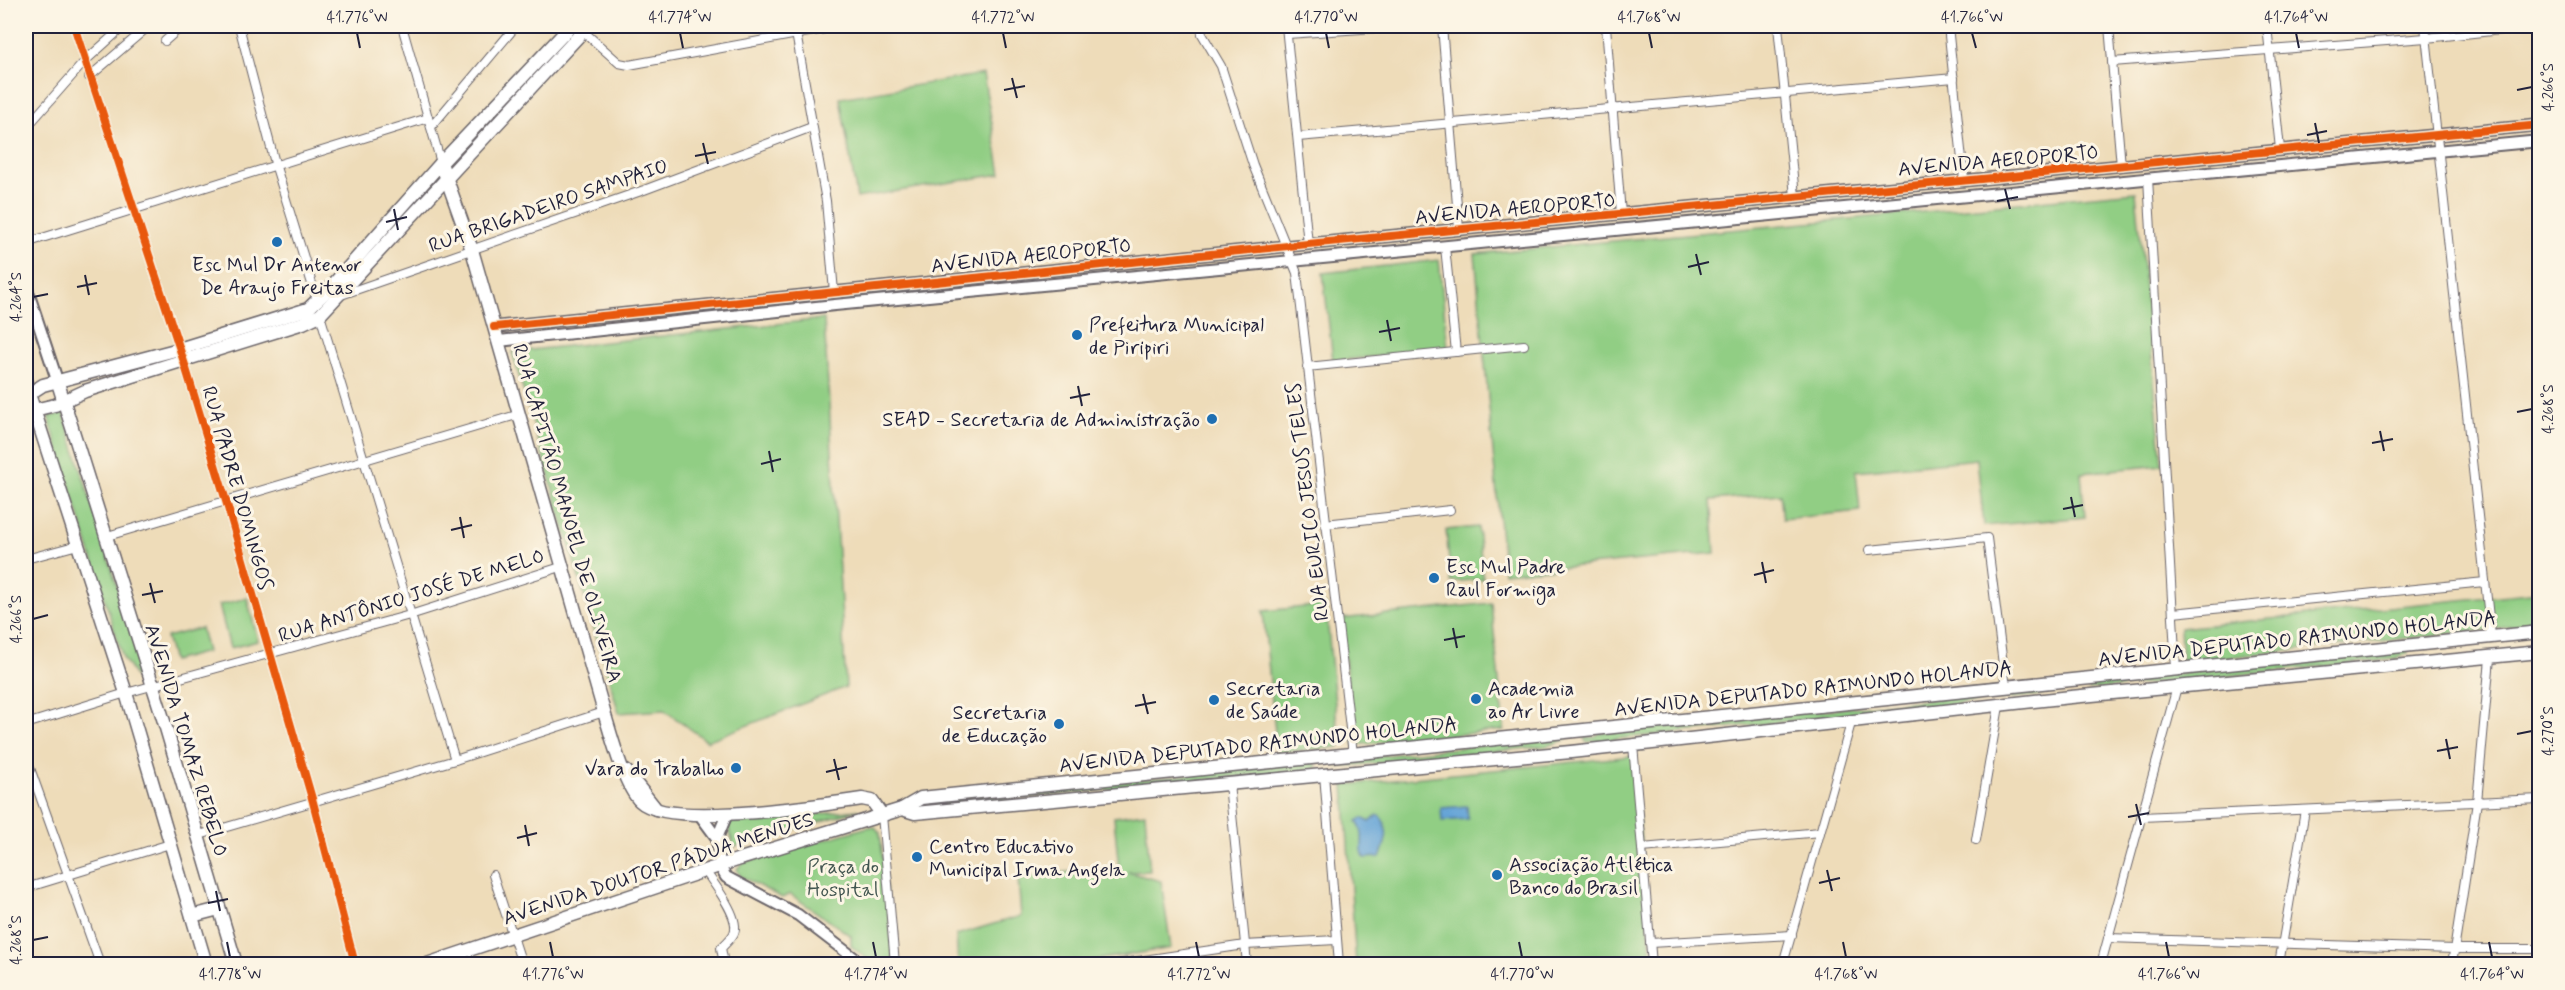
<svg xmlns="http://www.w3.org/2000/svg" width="2565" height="990" viewBox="0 0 2565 990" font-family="Mynerve,sans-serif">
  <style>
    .green { fill: #91ce84; stroke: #5a7860; stroke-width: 1.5 }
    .water { fill: #65a4d7; stroke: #446389; stroke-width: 1.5 }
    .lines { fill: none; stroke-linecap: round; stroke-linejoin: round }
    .street-casing { stroke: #696367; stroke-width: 10 }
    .secondary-casing { stroke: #696367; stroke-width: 14 }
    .primary-casing { stroke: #696367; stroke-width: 15 }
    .street { stroke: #fff; stroke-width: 8 }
    .secondary { stroke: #fff; stroke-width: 10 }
    .primary { stroke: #fff; stroke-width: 12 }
    .cycleway-casing { stroke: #fcf5e5; stroke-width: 11 }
    .cycleway { stroke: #e8590c; stroke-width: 8 }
    .ticks { fill: none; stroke: #22223b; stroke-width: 2 }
    .poi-dot { fill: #1f6fb2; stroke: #fcf5e5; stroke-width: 2 }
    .labels { text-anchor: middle; stroke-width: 6; stroke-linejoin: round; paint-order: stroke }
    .street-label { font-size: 20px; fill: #22223b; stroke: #fcf5e5 }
    .poi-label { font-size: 20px; fill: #22223b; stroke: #fcf5e5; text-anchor: start }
    .park-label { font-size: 20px; fill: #435651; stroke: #fcf5e5 }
    .neatline { fill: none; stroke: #22223b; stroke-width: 2 }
    .ticks-label { font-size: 15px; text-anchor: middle; fill: #22223b }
  </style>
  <rect width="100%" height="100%" fill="#fcf5e5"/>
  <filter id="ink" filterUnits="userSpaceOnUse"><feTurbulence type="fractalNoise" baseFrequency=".0167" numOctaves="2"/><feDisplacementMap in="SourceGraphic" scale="12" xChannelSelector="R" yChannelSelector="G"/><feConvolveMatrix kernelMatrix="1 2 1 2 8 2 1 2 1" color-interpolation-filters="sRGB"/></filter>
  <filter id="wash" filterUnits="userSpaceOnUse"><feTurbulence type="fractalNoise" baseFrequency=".008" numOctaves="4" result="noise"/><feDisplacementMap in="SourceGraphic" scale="24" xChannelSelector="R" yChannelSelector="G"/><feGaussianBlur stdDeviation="1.35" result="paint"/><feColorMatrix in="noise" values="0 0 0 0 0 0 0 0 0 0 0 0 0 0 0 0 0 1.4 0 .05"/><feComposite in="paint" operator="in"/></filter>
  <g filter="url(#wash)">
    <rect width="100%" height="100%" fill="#eedcb9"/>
    <g class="green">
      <polygon points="983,74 1001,174 857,198 840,98"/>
      <polygon points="2136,192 2162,465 2081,473 2085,517 1984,526 1977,459 1856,471 1860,511 1783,519 1780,494 1711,500 1715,553 1504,573 1475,254"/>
      <polygon points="1439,260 1448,349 1333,361 1323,273"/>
      <polygon points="824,319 846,687 707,741 664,710 619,713 512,352"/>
      <polygon points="63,411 144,673 141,678 136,678 123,658 48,416 57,415"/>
      <polygon points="1478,527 1483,579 1451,582 1446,530"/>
      <polygon points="2539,592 2539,624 2182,662 2180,628"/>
      <polygon points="247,598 258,641 230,648 219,605"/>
      <polygon points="1491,603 1504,730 1354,745 1341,619"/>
      <polygon points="1326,605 1339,747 1277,752 1263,611"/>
      <polygon points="201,628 207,652 173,661 166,637"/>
      <polygon points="2407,649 2408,653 2395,659 2089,690 2090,683"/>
      <polygon points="2056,687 2056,691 2040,695 1586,742 1584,738 1594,737 1600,733"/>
      <polygon points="1564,737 1565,740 1547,746 1339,767 1337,764 1339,760"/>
      <polygon points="1633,756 1652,964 1356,964 1344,785"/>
      <polygon points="1313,762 1317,766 1315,769 922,808 919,806 922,802"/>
      <polygon points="859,810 734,847 727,823"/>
      <polygon points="1145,813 1150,871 1128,872 1161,881 1171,948 1069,964 958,964 956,935 1021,916 1018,878 1110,867 1119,870 1114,817"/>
      <polygon points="868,827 875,827 880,833 894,964 874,964 851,946 851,936 790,894 782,898 740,876 737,869 742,863"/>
    </g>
    <g class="water">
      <polygon points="1467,806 1468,819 1442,821 1441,808"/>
      <path d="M 1378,815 C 1392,825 1386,843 1380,857 L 1365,858 C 1357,846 1368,839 1357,821 L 1362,818 L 1370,822 Z"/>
    </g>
  </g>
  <g filter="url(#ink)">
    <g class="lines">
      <defs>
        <g id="street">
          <polyline points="74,26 184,362 226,501 313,802 355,964"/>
          <polyline points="239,26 276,167 317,300"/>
          <polyline points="402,26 441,163"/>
          <polyline points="1201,26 1202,34 1221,66 1253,165 1297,273 1353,754"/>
          <polyline points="1286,26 1308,244"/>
          <polyline points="1442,26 1459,229"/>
          <polyline points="1606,26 1621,214"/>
          <polyline points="1778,26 1795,196"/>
          <polyline points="1948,26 1964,179"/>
          <polyline points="2109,26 2121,166"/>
          <polyline points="2267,26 2280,149"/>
          <polyline points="2425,26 2491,636"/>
          <polyline points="583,31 619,63 629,65 841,26"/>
          <polyline points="796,33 826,201 834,292"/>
          <polyline points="1287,34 1406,26"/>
          <polyline points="165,41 182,26"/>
          <polyline points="2112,62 2426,38 2539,26"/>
          <polyline points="89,77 149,26"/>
          <polyline points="431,127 516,26"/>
          <polyline points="26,128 85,61 124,26"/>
          <polyline points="1298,137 1954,78"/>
          <polyline points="2148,178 2176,670"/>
          <polyline points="26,243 428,118"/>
          <polyline points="1445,247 1456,352"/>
          <polyline points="341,295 644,190 812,127"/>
          <polyline points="320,315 455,760"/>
          <polyline points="1307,367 1524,345"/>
          <polyline points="1325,524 1450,510"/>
          <polyline points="104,537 520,414"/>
          <polyline points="1869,550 1987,538 2006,688"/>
          <polyline points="26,559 78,545"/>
          <polyline points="2173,613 2485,582"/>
          <polyline points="26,724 126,693 410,615 564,566"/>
          <polyline points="1633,745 1652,964"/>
          <polyline points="26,757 100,964"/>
          <polyline points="1324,774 1339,964"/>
          <polyline points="1229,784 1247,964"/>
          <polyline points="882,815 895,964"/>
          <polyline points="2142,817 2540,799"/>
          <polyline points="196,836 455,760 604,712"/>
          <polyline points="1976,840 1999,706"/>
          <polyline points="1642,848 1820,832"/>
          <path d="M 706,872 C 714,884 741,918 734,933 C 732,938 725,944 721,948 L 724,964"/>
          <polyline points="493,875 522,964"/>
          <polyline points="26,888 170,844"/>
          <polyline points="2108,938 2455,949 2540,949"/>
          <polyline points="1650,943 1792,935"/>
          <polyline points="1117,964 1245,945 1336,940"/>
          <polyline points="1783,964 1851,723"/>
          <polyline points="2101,964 2177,687"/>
          <polyline points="2279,964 2305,810"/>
          <polyline points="2452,964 2477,802 2490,658"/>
        </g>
        <g id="secondary">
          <polyline points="26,286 58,383"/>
          <polyline points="494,327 1308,244 2540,125"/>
          <polyline points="499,341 835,305 2540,141"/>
          <polyline points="26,381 29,394"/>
          <polyline points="700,815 717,838 720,867 726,877 798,915 862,964"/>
          <polyline points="717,838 727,814"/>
        </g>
        <g id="primary">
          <path d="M 441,163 L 472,250 L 604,712 C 611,735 624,785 640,801 C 669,829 820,805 862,799 L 872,801 L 882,815"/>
          <polyline points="58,383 166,728 236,964"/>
          <polyline points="34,410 55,405 85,391 303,323 320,315 588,26"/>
          <polyline points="626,771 656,809"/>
          <polyline points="902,809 915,813 1571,752 2071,697 2540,652"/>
          <polyline points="192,916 219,909"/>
          <polyline points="206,964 126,693 29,394 43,385 179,349 308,309 331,287 441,163 571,26"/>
          <polyline points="427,964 740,859 902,809 921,798 2540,632"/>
        </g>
      </defs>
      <use href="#street" class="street-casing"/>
      <use href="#secondary" class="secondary-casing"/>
      <use href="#primary" class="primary-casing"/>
      <use href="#street" class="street"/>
      <use href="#secondary" class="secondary"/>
      <use href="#primary" class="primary"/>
      <defs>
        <g id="cycleway">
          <polyline points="74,26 184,362 226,501 313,802 355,964"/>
          <polyline points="494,327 1308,244 2540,125"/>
        </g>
      </defs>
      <use href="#cycleway" class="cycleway-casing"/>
      <use href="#cycleway" class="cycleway"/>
    </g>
  </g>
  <path class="ticks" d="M 357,33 L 360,48M 680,33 L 683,48M 1003,33 L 1006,48M 1326,33 L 1329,48M 1649,33 L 1652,48M 1972,33 L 1976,48M 2296,33 L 2299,48M 1012,78 L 1017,98M 1004,90 L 1025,86M 2517,90 L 2532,87M 2315,123 L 2319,143M 2307,135 L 2327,131M 703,143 L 708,164M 695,156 L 716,152M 2005,189 L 2010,209M 1997,201 L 2018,197M 394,209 L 398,230M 386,222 L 407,217M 1696,254 L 1701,275M 1688,267 L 1709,262M 85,275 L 89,295M 77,287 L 97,283M 33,297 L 48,294M 1387,320 L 1391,341M 1379,332 L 1400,328M 1078,386 L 1082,406M 1070,398 L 1090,394M 2517,412 L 2532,409M 2380,431 L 2384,451M 2372,443 L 2393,439M 769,451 L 773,472M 761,464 L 781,459M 2071,497 L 2075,517M 2063,509 L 2083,505M 460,517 L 464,538M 451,530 L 472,525M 1762,562 L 1766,583M 1754,575 L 1774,570M 150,583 L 155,603M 142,595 L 163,591M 33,619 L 48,615M 1453,628 L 1457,648M 1444,640 L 1465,636M 1143,694 L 1148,714M 1135,706 L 1156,702M 2517,734 L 2532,731M 2446,739 L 2450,759M 2437,751 L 2458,747M 834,759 L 839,780M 826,772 L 847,767M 2136,804 L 2141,825M 2128,817 L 2149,813M 525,825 L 529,846M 517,838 L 537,833M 1827,870 L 1832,891M 1819,883 L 1840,878M 216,891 L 220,911M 208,903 L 228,899M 33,940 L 48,937M 227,942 L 230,957M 550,942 L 553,957M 873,942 L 876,957M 1196,942 L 1199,957M 1519,942 L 1522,957M 1843,942 L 1846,957M 2166,942 L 2169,957M 2489,942 L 2492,957"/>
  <g class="poi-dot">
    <circle cx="277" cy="242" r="6"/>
    <circle cx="1077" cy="335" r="6"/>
    <circle cx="1212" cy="419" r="6"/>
    <circle cx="1434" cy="578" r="6"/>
    <circle cx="1476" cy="699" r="6"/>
    <circle cx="1214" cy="700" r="6"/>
    <circle cx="1059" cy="724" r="6"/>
    <circle cx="736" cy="768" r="6"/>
    <circle cx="917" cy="857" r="6"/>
    <circle cx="1497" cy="875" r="6"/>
  </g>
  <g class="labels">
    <g class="street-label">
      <text transform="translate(1998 160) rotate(-5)" y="7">AVENIDA AEROPORTO</text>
      <text transform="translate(548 205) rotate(-19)" y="7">RUA BRIGADEIRO SAMPAIO</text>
      <text transform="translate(1515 208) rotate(-5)" y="7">AVENIDA AEROPORTO</text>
      <text transform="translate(1031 255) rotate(-6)" y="7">AVENIDA AEROPORTO</text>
      <text transform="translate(238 488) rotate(74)" y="7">RUA PADRE DOMINGOS</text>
      <text transform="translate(1307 502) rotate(-97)" y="7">RUA EURICO JESUS TELES</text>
      <text transform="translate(568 513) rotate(74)" y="7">RUA CAPITÃO MANOEL DE OLIVEIRA</text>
      <text transform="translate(411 595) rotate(-17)" y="7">RUA ANTÔNIO JOSÉ DE MELO</text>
      <text transform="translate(2297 638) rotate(-6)" y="7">AVENIDA DEPUTADO RAIMUNDO HOLANDA</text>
      <text transform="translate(1813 688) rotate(-6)" y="7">AVENIDA DEPUTADO RAIMUNDO HOLANDA</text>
      <text transform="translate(187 740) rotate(73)" y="7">AVENIDA TOMAZ REBELO</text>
      <text transform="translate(1258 744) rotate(-6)" y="7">AVENIDA DEPUTADO RAIMUNDO HOLANDA</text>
      <text transform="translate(658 868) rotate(-18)" y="7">AVENIDA DOUTOR PÁDUA MENDES</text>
    </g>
    <g class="poi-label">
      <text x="277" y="271" text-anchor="middle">Esc Mul Dr Antenor<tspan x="277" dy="23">De Araujo Freitas</tspan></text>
      <text x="1089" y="331">Prefeitura Municipal<tspan x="1089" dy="23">de Piripiri</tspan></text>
      <text x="1200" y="426" text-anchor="end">SEAD - Secretaria de Administração</text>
      <text x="1446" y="573">Esc Mul Padre<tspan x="1446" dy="23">Raul Formiga</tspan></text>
      <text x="1226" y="695">Secretaria<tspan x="1226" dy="23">de Saúde</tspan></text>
      <text x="1488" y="695">Academia<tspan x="1488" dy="23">ao Ar Livre</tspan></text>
      <text x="1047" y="719" text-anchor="end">Secretaria<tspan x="1047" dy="23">de Educação</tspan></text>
      <text x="724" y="775" text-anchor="end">Vara do Trabalho</text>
      <text x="929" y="853">Centro Educativo<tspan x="929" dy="23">Municipal Irma Angela</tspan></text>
      <text x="1509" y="871">Associação Atlética<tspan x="1509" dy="23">Banco do Brasil</tspan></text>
    </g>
    <g class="park-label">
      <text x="843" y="873">Praça do<tspan x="843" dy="23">Hospital</tspan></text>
    </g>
  </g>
  <rect width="2565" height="990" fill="none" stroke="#fcf5e5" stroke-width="66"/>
  <rect x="33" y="33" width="2499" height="924" class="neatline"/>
  <g class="ticks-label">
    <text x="357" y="22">41.776°W</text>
    <text x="680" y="22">41.774°W</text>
    <text x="1003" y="22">41.772°W</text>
    <text x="1326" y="22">41.770°W</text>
    <text x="1649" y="22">41.768°W</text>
    <text x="1972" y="22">41.766°W</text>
    <text x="2296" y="22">41.764°W</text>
    <text transform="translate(2548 87) rotate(-90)" y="5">4.266°S</text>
    <text transform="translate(16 297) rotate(-90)" y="5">4.264°S</text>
    <text transform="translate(2548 409) rotate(-90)" y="5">4.268°S</text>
    <text transform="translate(16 619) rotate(-90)" y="5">4.266°S</text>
    <text transform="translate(2548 731) rotate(-90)" y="5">4.270°S</text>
    <text transform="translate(16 940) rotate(-90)" y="5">4.268°S</text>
    <text x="230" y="979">41.778°W</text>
    <text x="553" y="979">41.776°W</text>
    <text x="876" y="979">41.774°W</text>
    <text x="1199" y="979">41.772°W</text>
    <text x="1522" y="979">41.770°W</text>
    <text x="1846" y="979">41.768°W</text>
    <text x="2169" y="979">41.766°W</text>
    <text x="2492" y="979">41.764°W</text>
  </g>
</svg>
